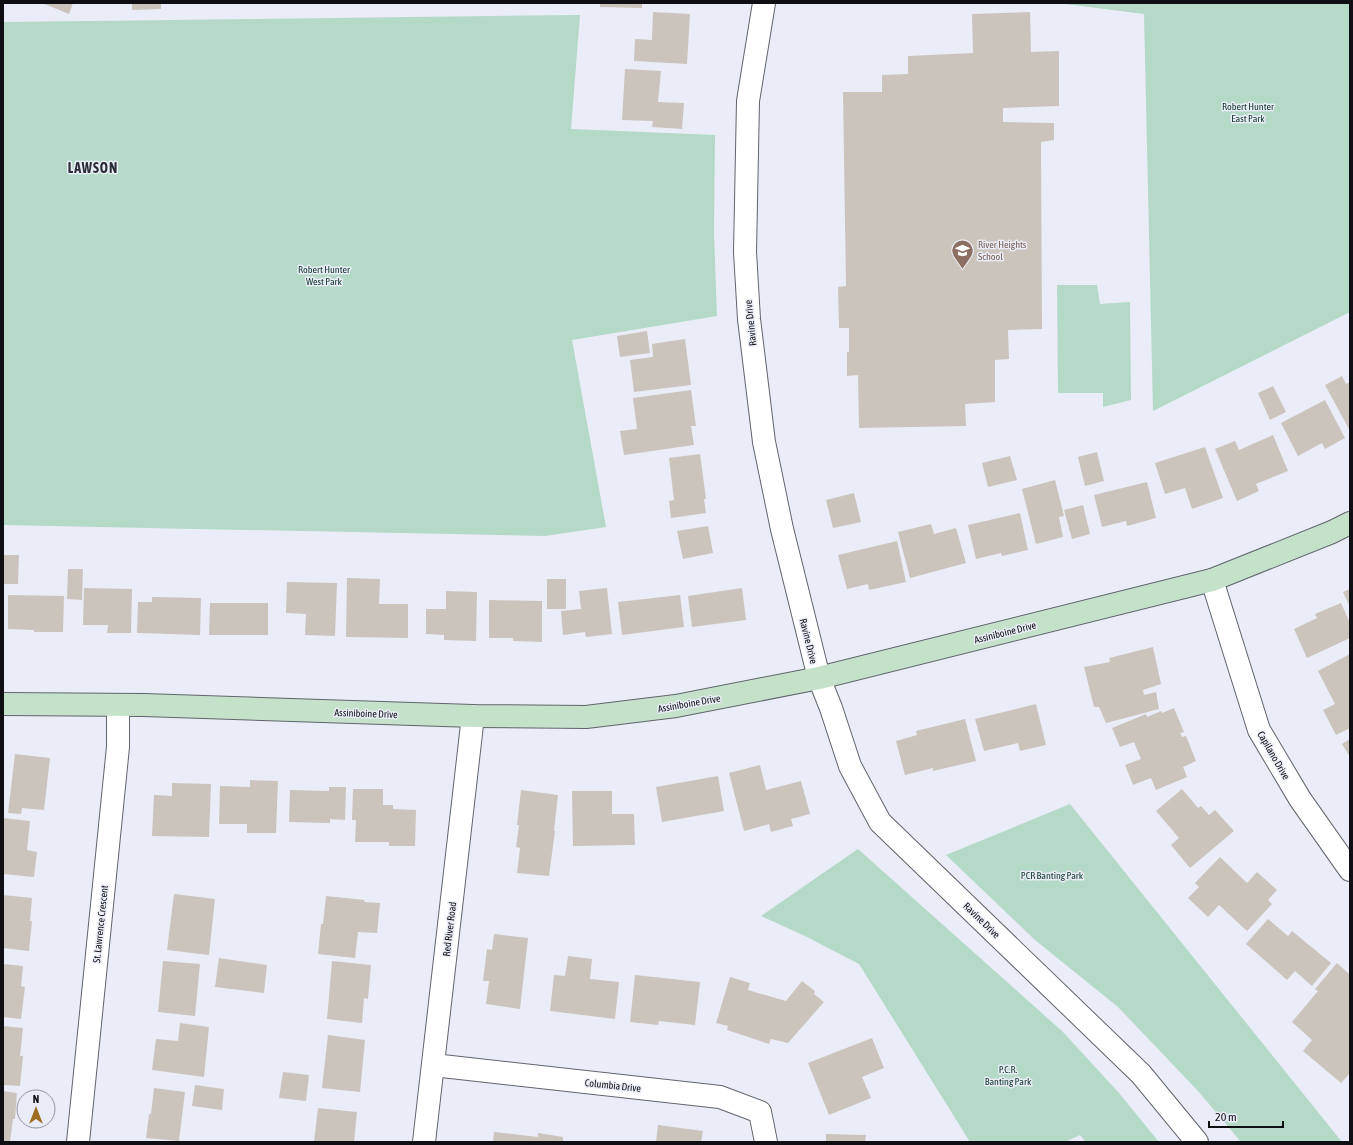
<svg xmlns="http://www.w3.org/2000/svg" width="1353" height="1145" viewBox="0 0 1353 1145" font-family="'Asap Condensed',sans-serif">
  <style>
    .green { fill: #b5d9c7 }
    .building { fill: #cbc4bc }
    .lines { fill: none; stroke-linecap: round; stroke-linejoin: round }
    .street-casing { stroke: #61646c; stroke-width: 24 }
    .secondary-casing { stroke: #61646c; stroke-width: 24 }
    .street { stroke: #fff; stroke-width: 22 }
    .secondary { stroke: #c4e2ca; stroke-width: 22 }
    .labels { text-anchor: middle; stroke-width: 3; stroke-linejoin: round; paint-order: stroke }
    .park-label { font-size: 10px; fill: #0b3727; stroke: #eaedf7 }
    .education-label { font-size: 10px; fill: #785e54; stroke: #eaedf7; text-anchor: start }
    .street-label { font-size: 10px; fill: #0f0f13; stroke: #eaedf7 }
    .district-label { font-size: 14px; font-weight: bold; letter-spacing: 1px; fill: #2b2d34; stroke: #eaedf7 }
  </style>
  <rect width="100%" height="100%" fill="#eaedf7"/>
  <g class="green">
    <polygon points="1057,3 1350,3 1350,312 1153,411 1144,14"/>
    <polygon points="580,15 571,129 715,135 714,234 717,316 572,340 606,527 545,536 3,525 3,22"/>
    <polygon points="1057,285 1097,285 1100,304 1130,302 1131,400 1103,407 1103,393 1058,393"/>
    <polygon points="1070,804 1342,1142 1241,1142 1198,1091 1118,1007 1035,940 946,855"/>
    <polygon points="858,849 1063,1032 1119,1093 1159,1142 1086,1142 1080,1135 1065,1142 970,1142 859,964 805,936 761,916"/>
  </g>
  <g class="building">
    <polygon points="42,3 73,3 69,14"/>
    <polygon points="132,3 161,3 161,9 132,10"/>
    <polygon points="600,3 642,3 642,8 600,7"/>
    <polygon points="653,12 690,14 687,64 634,61 635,39 652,40"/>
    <polygon points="1030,12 1031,52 1059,51 1059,106 1003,108 1003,122 1054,123 1054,140 1041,142 1042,329 1008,330 1009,359 995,360 995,402 965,404 966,426 859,428 858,375 847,376 847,352 849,352 849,328 839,328 838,287 846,286 843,92 882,92 882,75 908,74 908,56 973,53 972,14"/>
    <polygon points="625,69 661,71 658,102 684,103 682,129 652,127 653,121 622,120"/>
    <polygon points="647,331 650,353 620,357 617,336"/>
    <polygon points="685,339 691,385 634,392 630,360 653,357 652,344"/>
    <polygon points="1342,376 1346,384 1350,382 1350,431 1325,385"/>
    <polygon points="1273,386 1286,412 1270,420 1258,393"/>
    <polygon points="691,390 696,426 691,426 694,445 624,455 620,431 637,429 633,398"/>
    <polygon points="1325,400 1345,438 1325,449 1322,443 1298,456 1281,423"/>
    <polygon points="1273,435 1288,471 1256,484 1259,491 1237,501 1215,449 1235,441 1239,450"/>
    <polygon points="1205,447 1223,498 1192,509 1185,488 1165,494 1155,463"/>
    <polygon points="1097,452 1104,481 1085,486 1078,457"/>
    <polygon points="700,454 706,499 704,499 706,513 671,518 669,501 674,500 669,458"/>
    <polygon points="1010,456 1017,480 988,487 982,463"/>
    <polygon points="1055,480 1064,516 1059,517 1063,537 1036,544 1022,489"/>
    <polygon points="1147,482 1156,518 1127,526 1126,521 1102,527 1094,495"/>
    <polygon points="854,493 861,522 833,528 826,500"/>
    <polygon points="1083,505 1090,534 1072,539 1064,510"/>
    <polygon points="1020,513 1028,550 1002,556 1001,553 976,559 968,525"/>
    <polygon points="931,524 934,534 956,528 966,563 910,578 898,532"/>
    <polygon points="708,526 713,553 683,559 677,531"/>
    <polygon points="897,541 906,582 869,590 868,584 847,589 838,555"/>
    <polygon points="3,555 19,555 18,584 3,584"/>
    <polygon points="68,569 83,569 82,600 67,599"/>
    <polygon points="347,578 380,579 379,604 408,604 408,638 346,637"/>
    <rect x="547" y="579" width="19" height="30"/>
    <polygon points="287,582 337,583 335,636 305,635 306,614 286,613"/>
    <polygon points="84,588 132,589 131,633 107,633 108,625 83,625"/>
    <polygon points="607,588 612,634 586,637 585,632 563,635 561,611 581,609 579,591"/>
    <polygon points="742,588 746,620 692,627 688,596"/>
    <polygon points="1350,589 1350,607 1343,592"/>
    <polygon points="446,591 477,592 476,641 444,640 444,635 426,634 426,609 446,609"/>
    <polygon points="8,595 64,596 63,632 34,632 34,630 8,629"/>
    <polygon points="680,595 684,627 622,635 618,602"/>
    <polygon points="152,597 201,598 200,635 137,633 138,602 152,602"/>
    <polygon points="489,600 542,601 542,642 513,641 513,638 489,638"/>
    <polygon points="210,603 268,603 268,635 209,635"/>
    <polygon points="1341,603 1350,623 1350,638 1307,658 1294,629 1317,618 1315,614"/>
    <polygon points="1153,647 1161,684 1143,690 1144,695 1156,692 1159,709 1106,723 1099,707 1094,707 1084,667 1110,662 1109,658"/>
    <polygon points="1350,654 1350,728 1336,735 1323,710 1335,704 1318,671"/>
    <polygon points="1036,704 1046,745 1020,751 1018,743 984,751 975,719"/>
    <polygon points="1174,708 1184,732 1180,733 1182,737 1186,736 1196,761 1183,767 1187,777 1156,790 1151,778 1133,785 1125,765 1141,759 1134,742 1120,747 1112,728 1146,714 1147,717 1161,711 1162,713"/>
    <polygon points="965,719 976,761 933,771 933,768 905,775 896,741 917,735 916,731"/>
    <polygon points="1350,739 1350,757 1342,744"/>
    <polygon points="15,754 50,758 44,810 22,808 21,814 8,813"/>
    <polygon points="760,765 766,790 801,781 810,814 791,819 793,826 771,832 769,824 744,831 729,773"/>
    <polygon points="718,776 724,811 662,822 656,787"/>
    <polygon points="250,780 278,781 276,833 247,833 247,824 219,824 220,786 250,787"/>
    <polygon points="172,783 211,784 209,837 152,836 154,795 172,796"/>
    <polygon points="329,787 346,787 345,820 330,819 330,823 289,822 290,790 329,791"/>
    <polygon points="353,789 383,789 383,805 393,805 393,809 416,810 415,846 389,846 389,842 355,842 356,820 352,820"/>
    <polygon points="1182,789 1198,808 1201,806 1209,815 1215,810 1234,831 1190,868 1171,845 1179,838 1156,811"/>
    <polygon points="521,790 558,795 554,831 555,831 549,876 517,873 520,848 516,847 519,825 517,825"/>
    <polygon points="572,791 612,791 612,814 634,814 635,845 573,846"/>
    <polygon points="3,818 30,821 27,850 37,852 34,877 3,874"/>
    <polygon points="1220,857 1247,883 1257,872 1277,890 1268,900 1272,904 1247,931 1219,905 1208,917 1188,898 1199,887 1195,883"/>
    <polygon points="174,894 215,899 209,955 167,950"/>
    <polygon points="3,895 32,898 30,921 32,921 29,951 3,948"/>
    <polygon points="326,896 365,900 364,902 380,903 377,933 358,932 355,958 318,954 321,924 323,924"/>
    <polygon points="1268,919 1288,936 1292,931 1331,963 1312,986 1295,971 1287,980 1246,944"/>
    <polygon points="494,934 528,938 520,1009 486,1004 489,981 483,981 487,949 492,950"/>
    <polygon points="568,956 592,959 590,979 619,982 615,1019 550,1011 554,975 565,976"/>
    <polygon points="219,958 267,965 264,993 215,987"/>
    <polygon points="163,961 200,964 195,1016 158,1012"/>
    <polygon points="332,961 371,965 368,999 364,998 362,1023 327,1019"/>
    <polygon points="1337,963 1350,975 1350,1073 1341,1083 1303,1051 1312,1040 1292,1022 1318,991 1315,989"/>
    <polygon points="3,964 23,966 21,986 25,987 21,1019 3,1017"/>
    <polygon points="635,975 700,982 695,1025 659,1021 658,1025 630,1022"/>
    <polygon points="730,977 750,983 748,990 786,1001 802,981 815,991 814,994 824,1002 788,1043 771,1039 769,1044 727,1030 728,1026 716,1023"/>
    <polygon points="180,1023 209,1027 204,1077 152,1070 156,1039 178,1041"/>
    <polygon points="3,1026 23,1028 20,1056 23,1056 20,1086 3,1085"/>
    <polygon points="328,1035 365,1040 360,1092 322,1088"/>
    <polygon points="872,1038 884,1068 862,1077 871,1098 829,1115 808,1063"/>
    <polygon points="283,1072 309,1075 306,1101 279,1098"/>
    <polygon points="195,1085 224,1089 222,1110 192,1106"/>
    <polygon points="154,1088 185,1092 179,1141 146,1138 149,1114 151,1114"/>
    <polygon points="3,1091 17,1093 15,1119 13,1119 10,1142 3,1142"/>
    <polygon points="318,1108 357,1112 354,1142 314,1142"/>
    <polygon points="658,1125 703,1131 701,1142 656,1142"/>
    <polygon points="494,1132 538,1137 538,1133 563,1137 563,1142 493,1142"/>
    <polygon points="826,1134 866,1135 865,1142 826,1142"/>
  </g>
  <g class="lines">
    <defs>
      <g id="street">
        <polyline points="764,3 748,101 745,252 749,319 764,442 782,529 819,678 831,708 850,766 880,822 1141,1074 1197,1142"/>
        <polyline points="1212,580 1259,730 1300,799 1350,870"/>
        <polyline points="433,1065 720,1097 760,1112 766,1142"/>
        <polyline points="78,1142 118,747 118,705"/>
        <polyline points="424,1142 473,716"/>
      </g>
      <polyline id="secondary" points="3,704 144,705 473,716 586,717 676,706 819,678 1212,580 1332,532 1350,523"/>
    </defs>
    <use href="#street" class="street-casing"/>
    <use href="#secondary" class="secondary-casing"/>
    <use href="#street" class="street"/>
    <use href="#secondary" class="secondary"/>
  </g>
  <defs>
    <symbol id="school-pin" viewBox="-11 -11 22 30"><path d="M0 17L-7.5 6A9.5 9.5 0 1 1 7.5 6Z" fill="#8d6e63" stroke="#eaedf7"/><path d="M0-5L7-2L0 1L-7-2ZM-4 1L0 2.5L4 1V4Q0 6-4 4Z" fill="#fff"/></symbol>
  </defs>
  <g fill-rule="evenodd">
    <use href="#school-pin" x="950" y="238" width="25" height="34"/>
  </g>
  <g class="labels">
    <g class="park-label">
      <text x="1248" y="110">Robert Hunter<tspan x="1248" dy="12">East Park</tspan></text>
      <text x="324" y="273">Robert Hunter<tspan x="324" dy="12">West Park</tspan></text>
      <text x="1052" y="879">PCR Banting Park</text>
      <text x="1008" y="1073">P.C.R.<tspan x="1008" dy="12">Banting Park</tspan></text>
    </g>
    <g class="education-label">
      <text x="978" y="248">River Heights<tspan x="978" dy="12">School</tspan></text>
    </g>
    <g class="street-label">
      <text transform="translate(750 323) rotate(-96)" y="4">Ravine Drive</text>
      <text transform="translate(1005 632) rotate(-14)" y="4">Assiniboine Drive</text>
      <text transform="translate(809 641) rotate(76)" y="4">Ravine Drive</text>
      <text transform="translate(689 703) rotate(-10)" y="4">Assiniboine Drive</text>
      <text transform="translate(366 713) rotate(2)" y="4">Assiniboine Drive</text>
      <text transform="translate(1274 755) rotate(60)" y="4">Capilano Drive</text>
      <text transform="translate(982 920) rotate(44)" y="4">Ravine Drive</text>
      <text transform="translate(100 924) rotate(-84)" y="4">St. Lawrence Crescent</text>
      <text transform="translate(449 929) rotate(-83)" y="4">Red River Road</text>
      <text transform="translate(613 1085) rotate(6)" y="4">Columbia Drive</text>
    </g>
    <g class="district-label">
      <text x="93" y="173">LAWSON</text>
    </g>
  </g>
  <rect width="1353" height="1145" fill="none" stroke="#0f0f13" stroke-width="8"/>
  <g transform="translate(36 1109)"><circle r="19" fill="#eaedf7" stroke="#92949c"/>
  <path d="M0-3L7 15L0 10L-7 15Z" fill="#9e6d21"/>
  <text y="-6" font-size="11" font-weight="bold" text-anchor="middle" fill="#0f0f13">N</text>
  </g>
  <path d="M1209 1121v6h74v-6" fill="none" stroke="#0f0f13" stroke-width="2"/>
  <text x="1215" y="1121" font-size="12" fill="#0f0f13" stroke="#eaedf7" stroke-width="3" paint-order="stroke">20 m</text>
</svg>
